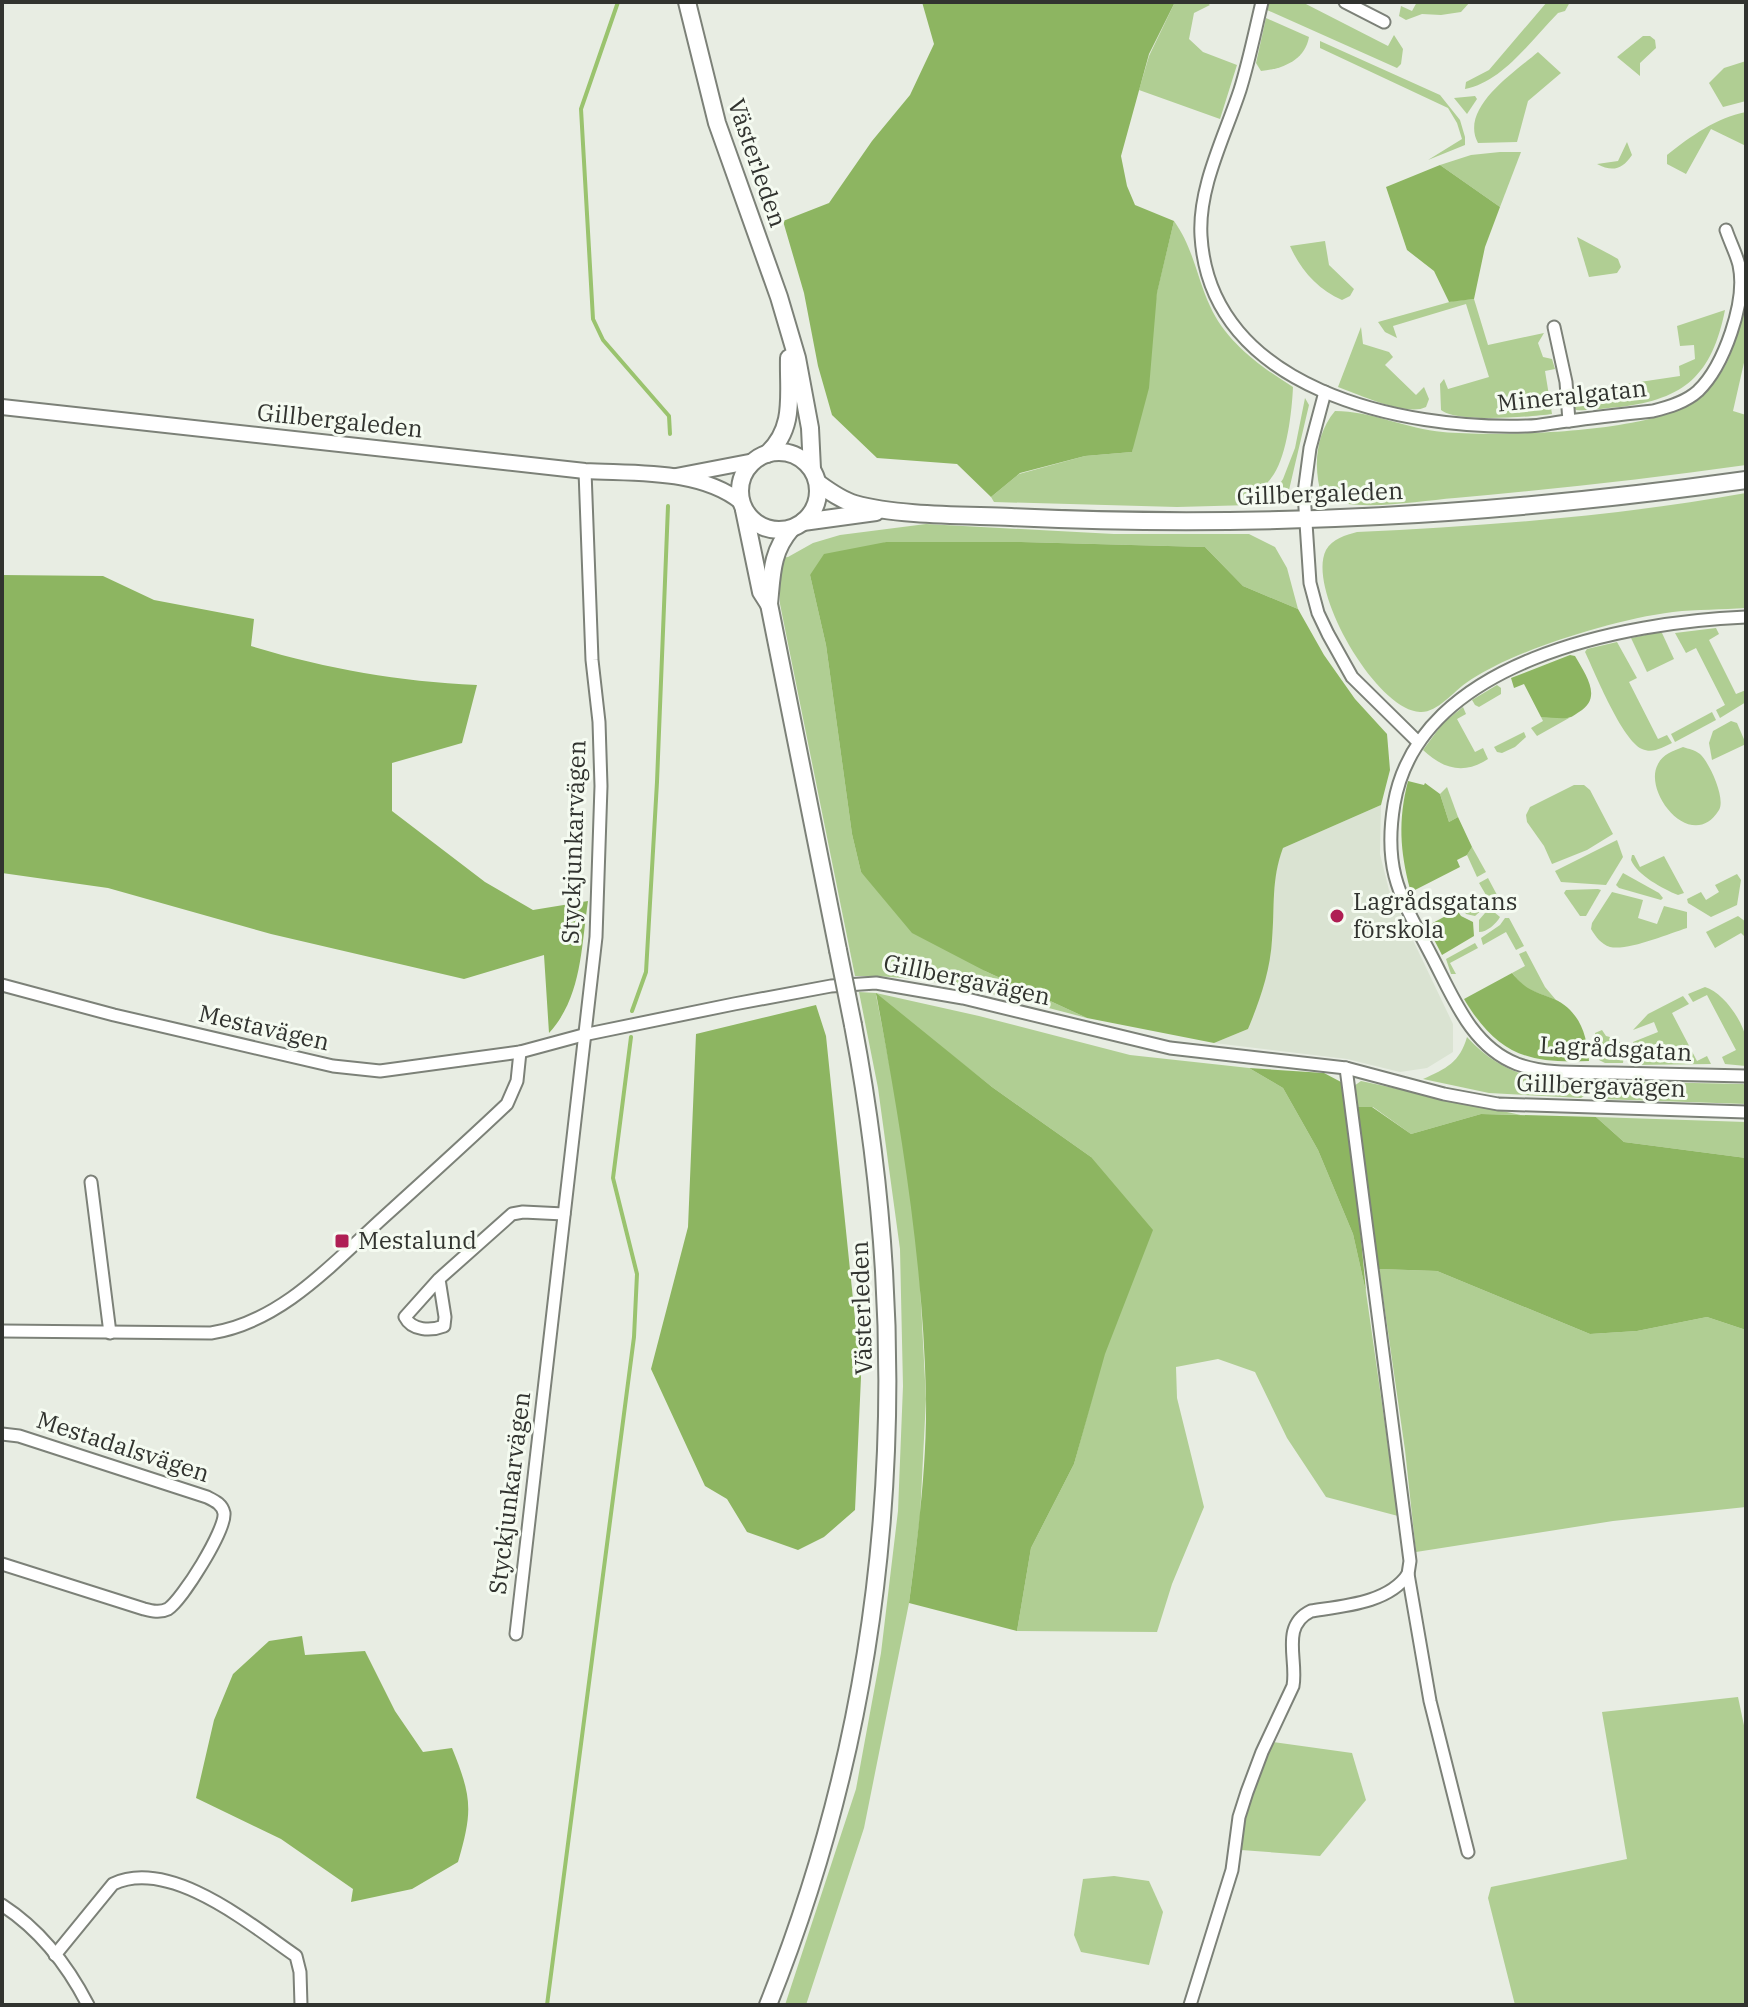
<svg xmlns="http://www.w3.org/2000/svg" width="1748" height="2007" viewBox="0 0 1748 2007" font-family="'IBM Plex Serif',serif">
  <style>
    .built { fill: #dae3d2 }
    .green { fill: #b0ce93 }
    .forest { fill: #8db561 }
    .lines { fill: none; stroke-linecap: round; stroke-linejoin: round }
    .stream { stroke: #9ac36e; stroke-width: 4 }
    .minor-casing { stroke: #7c8178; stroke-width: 15 }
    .tertiary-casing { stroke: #7c8178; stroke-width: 18 }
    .secondary-casing { stroke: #7c8178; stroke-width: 20 }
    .minor { stroke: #fff; stroke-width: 11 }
    .tertiary { stroke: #fff; stroke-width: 14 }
    .secondary { stroke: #fff; stroke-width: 16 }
    .secondary-bridge-casing { stroke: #7c8178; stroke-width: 20; stroke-linecap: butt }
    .secondary-bridge { stroke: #fff; stroke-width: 16 }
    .poi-dot { fill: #af1f54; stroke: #f5fbf1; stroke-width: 3 }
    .labels { text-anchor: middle; stroke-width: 6; stroke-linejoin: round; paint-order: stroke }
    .street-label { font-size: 24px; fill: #31332f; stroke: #f5fbf1 }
    .poi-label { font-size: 24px; fill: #31332f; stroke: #f5fbf1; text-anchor: start }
  </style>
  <rect width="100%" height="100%" fill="#e8ede3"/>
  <polygon class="built" points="1381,805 1380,854 1389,890 1453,1024 1453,1052 1427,1068 1400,1072 1347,1059 1214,1043 1248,1029 1272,941 1275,871 1283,848"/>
  <g class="green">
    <polygon points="1175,2 1206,2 1210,5 1194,13 1189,39 1203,52 1237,65 1220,119 1139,90 1149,56"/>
    <polygon points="1268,2 1302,2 1388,46 1394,35 1403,49 1401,64 1397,68 1267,10"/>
    <polygon points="1417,2 1470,2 1461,12 1441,15 1422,14 1406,20 1399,16 1401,6 1412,11"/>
    <path d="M 1547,2 L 1570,2 L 1565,11 L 1558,13 C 1531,40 1503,82 1465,89 L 1466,82 L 1489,70 Z"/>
    <path d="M 1266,18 L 1309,37 C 1305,60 1283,69 1261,71 L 1256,63 Z"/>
    <polygon points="1643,36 1650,36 1655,40 1656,48 1640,63 1640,76 1617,57"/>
    <polygon points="1320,41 1440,95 1460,120 1465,137 1465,145 1428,160 1462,139 1457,123 1448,108 1320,48"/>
    <path d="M 1538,52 L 1561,73 L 1528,101 L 1517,142 L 1478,143 C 1459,108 1515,72 1538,52 Z"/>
    <polygon points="1746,61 1746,101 1723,107 1709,83 1724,68"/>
    <polygon points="1475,96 1477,99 1467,114 1454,98"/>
    <path d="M 1746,112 L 1746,146 L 1711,129 L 1686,174 L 1667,164 L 1667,155 C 1691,136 1716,118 1746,112 Z"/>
    <path d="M 1627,142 L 1632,155 C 1622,170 1612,172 1597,164 L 1618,161 Z"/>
    <polygon points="1500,152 1521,152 1500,207 1440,165 1471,155"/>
    <path d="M 1174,221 C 1193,247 1197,278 1210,306 C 1226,342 1261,367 1293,387 C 1292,411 1287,454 1274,474 C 1267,485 1256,492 1251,505 L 1177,507 L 994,502 L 991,497 L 1019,474 L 1085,456 L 1132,452 L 1157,292 Z"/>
    <polygon points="1577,237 1611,255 1618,259 1621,267 1617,273 1589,277"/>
    <path d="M 1325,241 L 1329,265 L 1354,289 L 1350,296 L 1342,300 C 1318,290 1300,269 1290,246 Z"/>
    <path d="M 1474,299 L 1488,345 L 1544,333 L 1538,343 L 1543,357 L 1552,359 L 1555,369 L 1545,371 L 1552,414 C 1530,417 1456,423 1441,410 L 1440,384 L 1444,379 L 1448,389 L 1489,377 L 1466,304 L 1393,326 L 1397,338 L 1385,332 L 1378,322 L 1453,301 Z"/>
    <path d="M 1746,299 L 1746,354 L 1733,411 L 1746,415 L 1746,465 C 1649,479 1552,489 1455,498 C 1417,501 1356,513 1322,497 C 1313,468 1315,435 1335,411 C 1371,411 1407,429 1443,432 C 1497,437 1669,434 1706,393 C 1717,380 1729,363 1733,346 C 1737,331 1738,312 1746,299 Z"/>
    <path d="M 1725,310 C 1712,375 1685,399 1620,407 C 1605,408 1590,411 1576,410 L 1571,403 L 1572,392 L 1680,376 L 1679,366 L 1695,359 L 1694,345 L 1680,346 L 1677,326 Z"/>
    <path d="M 1361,327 L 1363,344 L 1389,352 L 1393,357 L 1385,365 L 1416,395 L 1424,387 L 1429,399 L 1426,407 C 1407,417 1358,394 1338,387 Z"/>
    <polygon points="1305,398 1309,405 1289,490 1278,503 1266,504 1283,479 1295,448"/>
    <path d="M 1746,493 L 1746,608 C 1722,610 1697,609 1673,612 C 1624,618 1559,638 1514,657 C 1498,664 1480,673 1466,683 C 1453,692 1437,713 1420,712 C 1376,710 1306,589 1326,550 C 1332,539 1346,535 1357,532 C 1487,526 1618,516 1746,493 Z"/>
    <path d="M 926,524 L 1114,534 L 1249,534 L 1275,547 L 1287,568 L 1298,609 L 1243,586 L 1205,547 L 1021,542 L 886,542 L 810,575 L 826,645 L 852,834 L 861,872 L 985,971 L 1087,1018 C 1011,999 934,974 855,976 L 780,604 L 779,558 L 788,557 L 813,543 L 840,535 Z"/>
    <polygon points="1716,628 1719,634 1709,640 1736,694 1746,690 1746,702 1720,718 1716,710 1725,705 1696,648 1686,653 1675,633"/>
    <polygon points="1655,633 1662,633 1674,659 1647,672 1631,638"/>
    <path d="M 1617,642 L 1637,678 L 1629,682 L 1658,739 L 1667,735 L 1672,743 C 1663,747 1653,754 1642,749 C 1622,740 1595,673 1585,652 L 1587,649 Z"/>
    <polygon points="1497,685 1501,688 1501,694 1479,707 1475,705 1472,700"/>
    <path d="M 1463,707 L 1466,714 L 1457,719 L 1475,752 L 1483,748 L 1488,759 C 1464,775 1443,769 1423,750 L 1443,723 Z"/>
    <polygon points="1712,712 1716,720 1675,742 1671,734"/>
    <polygon points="1559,716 1569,718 1537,736 1531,728 1543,721 1541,717"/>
    <polygon points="1731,721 1737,723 1746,744 1712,760 1709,743 1713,731"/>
    <polygon points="1524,732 1526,737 1515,747 1502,753 1497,752 1494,747"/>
    <path d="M 1683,747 C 1689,749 1695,750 1700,754 C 1709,762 1726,798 1719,810 C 1692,854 1642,792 1658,764 C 1663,754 1673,751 1683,747 Z"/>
    <polygon points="1574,785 1584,785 1590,790 1613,834 1587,850 1552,864 1544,846 1527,822 1526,815 1530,807"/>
    <polygon points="1447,787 1458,817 1449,822 1440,794"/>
    <polygon points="1617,840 1623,857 1606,885 1561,882 1555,871"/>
    <polygon points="1472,847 1486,872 1477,877 1467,855"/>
    <path d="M 1632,855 L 1634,855 L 1640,867 L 1664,856 L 1684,893 L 1678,895 C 1663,889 1637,875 1631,860 Z"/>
    <polygon points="1623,873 1659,893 1663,898 1661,900 1619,888 1616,885"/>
    <polygon points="1737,874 1741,880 1737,905 1711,917 1688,903 1687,899 1701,892 1706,900 1719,892 1715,885"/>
    <polygon points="1488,878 1505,910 1502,912 1486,906 1475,916 1466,914 1462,908 1486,895 1479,883"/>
    <polygon points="1598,889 1601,890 1586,916 1580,916 1564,893 1566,890"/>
    <path d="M 1612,892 L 1643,900 L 1638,918 L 1657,924 L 1664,906 L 1687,912 L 1687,928 C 1668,934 1628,951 1610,947 C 1601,944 1596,937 1591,929 L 1592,923 Z"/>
    <path d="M 1494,912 L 1500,917 C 1496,924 1487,932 1479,932 L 1479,920 L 1485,913 Z"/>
    <polygon points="1738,916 1746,922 1746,938 1741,933 1715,948 1706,932"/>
    <polygon points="1505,918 1509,918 1524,946 1516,950 1506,932 1483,945 1481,938 1500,925"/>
    <polygon points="1475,943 1478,948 1450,963 1456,974 1451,974 1446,959"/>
    <polygon points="1526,951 1545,987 1556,1000 1525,988 1512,973 1525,966 1519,954"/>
    <path d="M 1705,987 C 1723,992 1744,1022 1746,1040 C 1747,1049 1746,1057 1746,1066 L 1725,1064 L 1722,1057 L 1736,1050 L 1707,995 L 1693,1002 L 1688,994 Z"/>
    <polygon points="859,992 876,993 979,1016 1130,1055 1249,1068 1283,1088 1318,1150 1353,1234 1366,1292 1398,1516 1326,1497 1287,1438 1255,1372 1218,1359 1176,1367 1177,1398 1204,1507 1172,1584 1157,1632 1017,1631 1031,1548 1074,1464 1104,1354 1091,1157 992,1087 876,995 899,1114 918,1247 926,1399 920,1517 909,1603 864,1828 806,2005 785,2005 856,1789 881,1653 898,1511 903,1386 900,1249 878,1088"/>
    <polygon points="1683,996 1689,1004 1672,1013 1697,1061 1707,1056 1711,1064 1635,1065 1633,1042 1658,1032 1654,1022 1633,1030 1648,1014"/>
    <path d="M 1602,1030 L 1606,1036 C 1623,1040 1626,1047 1623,1063 L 1605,1063 L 1599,1060 L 1595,1033 Z"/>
    <path d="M 1467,1037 C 1502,1075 1534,1080 1584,1082 L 1587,1085 L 1587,1094 L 1581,1098 L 1489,1093 L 1423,1079 C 1446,1069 1460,1062 1467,1037 Z"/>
    <polygon points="1361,1081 1521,1115 1481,1114 1411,1134 1373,1107 1355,1107 1354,1086"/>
    <polygon points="1596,1081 1743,1084 1746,1085 1746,1104 1599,1099 1594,1094"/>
    <polygon points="1596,1117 1746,1122 1746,1158 1624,1142"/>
    <polygon points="1379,1269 1437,1271 1590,1334 1637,1331 1707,1317 1746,1330 1746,1507 1613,1521 1416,1552 1405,1450"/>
    <polygon points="1738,1697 1746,1735 1746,2005 1515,2005 1488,1898 1491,1887 1627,1859 1602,1712"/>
    <path d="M 1273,1742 L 1352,1753 L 1366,1800 L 1320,1856 L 1241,1850 C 1245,1812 1254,1776 1273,1742 Z"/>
    <polygon points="1114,1876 1149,1881 1163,1912 1149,1965 1081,1952 1074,1935 1083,1879"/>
  </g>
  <g class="forest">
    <polygon points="922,2 1175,2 1149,54 1121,156 1127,186 1135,205 1174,221 1157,293 1149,388 1132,452 1085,456 1020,473 991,497 957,464 877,458 832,415 818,366 804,293 783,221 829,203 872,141 910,95 934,44"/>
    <polygon points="1440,165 1500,207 1485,247 1474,299 1449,302 1434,271 1407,250 1386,187"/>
    <path d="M 886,542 L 1021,542 L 1205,547 L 1243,586 L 1298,609 L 1324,655 L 1355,699 L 1387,734 L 1390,770 L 1381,805 L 1283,848 C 1271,880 1275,906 1272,940 C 1270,972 1260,1000 1248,1029 L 1214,1043 L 1087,1018 L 985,971 L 912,933 L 861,872 L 852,834 L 826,645 L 810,575 L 824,554 Z"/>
    <path d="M 2,575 L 103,576 L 154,600 L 254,619 L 251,646 C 327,669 397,681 477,685 L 462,743 L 392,763 L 392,811 L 485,882 L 533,910 L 588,901 C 581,948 582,997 549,1033 L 544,955 L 464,979 L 271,934 L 108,888 L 2,873 Z"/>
    <path d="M 1570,655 L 1575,656 C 1586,675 1603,698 1579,712 C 1576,714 1571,718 1567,718 C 1559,719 1550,717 1541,717 L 1524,684 L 1514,688 L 1511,678 Z"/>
    <path d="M 1408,781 L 1424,785 L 1425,783 L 1440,794 L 1449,822 L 1458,817 L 1472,847 L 1467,855 L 1457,860 L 1460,867 L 1413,891 L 1410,889 C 1400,851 1398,820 1408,781 Z"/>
    <polygon points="1457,910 1461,916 1473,922 1474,936 1442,955 1427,926"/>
    <path d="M 1512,973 C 1528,992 1533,990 1554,999 C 1580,1011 1587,1035 1589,1061 C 1527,1064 1497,1054 1464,999 Z"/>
    <path d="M 876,993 L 992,1087 L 1091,1157 L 1153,1230 L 1105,1354 L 1074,1464 L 1031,1548 L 1017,1631 L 909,1603 C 918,1535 927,1466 926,1397 C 923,1259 901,1128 876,993 Z"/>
    <polygon points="816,1005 826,1036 861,1377 855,1510 824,1537 798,1550 747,1532 727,1499 705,1486 651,1369 688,1227 696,1034"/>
    <polygon points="1249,1068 1324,1073 1341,1082 1354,1163 1366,1292 1353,1234 1318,1150 1283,1088"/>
    <polygon points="1355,1107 1372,1107 1411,1134 1481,1114 1596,1117 1624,1142 1746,1158 1746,1330 1707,1317 1637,1331 1590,1334 1437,1271 1379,1269"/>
    <path d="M 302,1636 L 305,1655 L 365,1651 L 395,1711 L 423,1752 L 452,1748 C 472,1797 473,1811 458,1862 L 412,1889 L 351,1902 L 353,1889 L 281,1839 L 196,1798 L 214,1720 L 233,1674 L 269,1641 Z"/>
  </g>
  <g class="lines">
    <g class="stream">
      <polyline points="618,2 581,109 593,319 603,340 669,416 670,434"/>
      <polyline points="632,1011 646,972 657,782 668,506"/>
      <polyline points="547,2005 634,1337 637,1274 613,1178 631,1037"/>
    </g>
    <defs>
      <g id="minor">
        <path d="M 1262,2 C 1255,31 1249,61 1240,90 C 1225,136 1198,187 1201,236 C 1210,390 1403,430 1527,426 C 1541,426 1555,422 1569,421 C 1597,417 1625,414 1653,411 C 1669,407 1686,402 1698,391 C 1724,366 1747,301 1739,265 C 1736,253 1730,242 1726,230"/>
        <polyline points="1345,2 1384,22"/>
        <polyline points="1554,327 1566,382 1569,421"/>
        <polyline points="1325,392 1310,448 1304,493 1310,583 1318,613 1328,634 1352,677 1417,741"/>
        <path d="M 1746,617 C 1625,622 1419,660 1394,804 C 1390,828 1389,852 1395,876 C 1402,903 1417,928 1430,953 C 1452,994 1470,1046 1517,1064 C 1548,1075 1581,1072 1613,1073 C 1657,1074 1702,1075 1746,1076"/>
        <polyline points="2,985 114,1015 333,1066 380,1071 520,1052 583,1035 734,1004 831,986 876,983 963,998 1170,1048 1346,1068 1444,1094 1498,1104 1746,1112"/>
        <polyline points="1346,1068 1410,1561 1408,1574 1430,1701 1468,1852"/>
        <polyline points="91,1182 110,1333"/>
        <path d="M 439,1279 L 445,1317 L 444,1326 C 431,1331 412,1331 405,1317 L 439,1279 L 512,1214 L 523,1212 L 564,1214"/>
        <path d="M 2,1331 L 211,1333 C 282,1322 334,1262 385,1216 C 426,1179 467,1142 507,1104 L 517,1081 L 520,1052"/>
        <path d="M 2,1434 L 19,1436 L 207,1497 C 215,1501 222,1504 224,1513 C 226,1530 182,1600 168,1609 C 160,1613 152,1611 144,1609 L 2,1564"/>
        <polyline points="516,1634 596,937 601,786 599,722 592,660 585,471"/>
        <path d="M 2,1905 C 39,1929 68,1966 88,2005"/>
        <path d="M 55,1955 L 113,1884 C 170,1857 251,1925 296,1956 L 300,1972 L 301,2005"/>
        <path d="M 1190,2005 L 1232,1870 L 1239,1817 L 1247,1792 L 1262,1752 L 1293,1686 C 1298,1660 1280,1626 1311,1611 C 1343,1606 1389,1603 1408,1574"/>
      </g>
      <g id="tertiary">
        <path d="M 2,407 L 585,471 C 635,474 700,469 741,502"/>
        <polyline points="676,476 754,461"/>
      </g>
      <g id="secondary">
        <polyline points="687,2 717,123 779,297 797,358 810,428 812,469"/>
        <circle cx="779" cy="491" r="39"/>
        <path d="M 767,454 C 796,428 788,394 789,358"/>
        <path d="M 818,483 C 829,491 841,500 855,504 C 897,516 966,515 1011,517 C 1261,529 1498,515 1746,480"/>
        <polyline points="744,510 761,592 768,603"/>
        <polyline points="803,522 876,512"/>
        <path d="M 791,529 C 771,552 772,575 769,604 L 838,950"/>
        <path d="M 768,2005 C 895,1689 916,1357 853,1025"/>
      </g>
    </defs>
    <use href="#minor" class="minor-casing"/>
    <use href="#tertiary" class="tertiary-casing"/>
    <use href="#secondary" class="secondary-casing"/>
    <use href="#minor" class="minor"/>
    <use href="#tertiary" class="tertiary"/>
    <use href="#secondary" class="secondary"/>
    <defs>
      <polyline id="secondary-bridge" points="838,950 853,1025"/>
    </defs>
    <use href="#secondary-bridge" class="secondary-bridge-casing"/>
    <use href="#secondary-bridge" class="secondary-bridge"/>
  </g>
  <g class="poi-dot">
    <circle cx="1337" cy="916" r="8"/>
    <rect x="334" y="1233" width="16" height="16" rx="4"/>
  </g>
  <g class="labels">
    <g class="street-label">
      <text transform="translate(757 163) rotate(71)" y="8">Västerleden</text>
      <text transform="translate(1572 396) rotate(-6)" y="8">Mineralgatan</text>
      <text transform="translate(340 421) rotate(6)" y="8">Gillbergaleden</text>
      <text transform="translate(1320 494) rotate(-2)" y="8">Gillbergaleden</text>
      <text transform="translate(574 842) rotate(-88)" y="8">Styckjunkarvägen</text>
      <text transform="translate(967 980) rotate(12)" y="8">Gillbergavägen</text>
      <text transform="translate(264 1028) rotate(13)" y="8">Mestavägen</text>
      <text transform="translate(1616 1049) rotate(3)" y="8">Lagrådsgatan</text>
      <text transform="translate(1601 1086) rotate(2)" y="8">Gillbergavägen</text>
      <text transform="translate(862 1308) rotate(-92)" y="8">Västerleden</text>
      <text transform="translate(123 1447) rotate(18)" y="8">Mestadalsvägen</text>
      <text transform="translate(510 1493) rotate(-83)" y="8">Styckjunkarvägen</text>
    </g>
    <g class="poi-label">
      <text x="1353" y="910">Lagrådsgatans<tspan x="1353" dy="28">förskola</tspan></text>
      <text x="358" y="1249">Mestalund</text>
    </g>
  </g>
  <rect width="1748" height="2007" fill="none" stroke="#31332f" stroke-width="8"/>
</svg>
